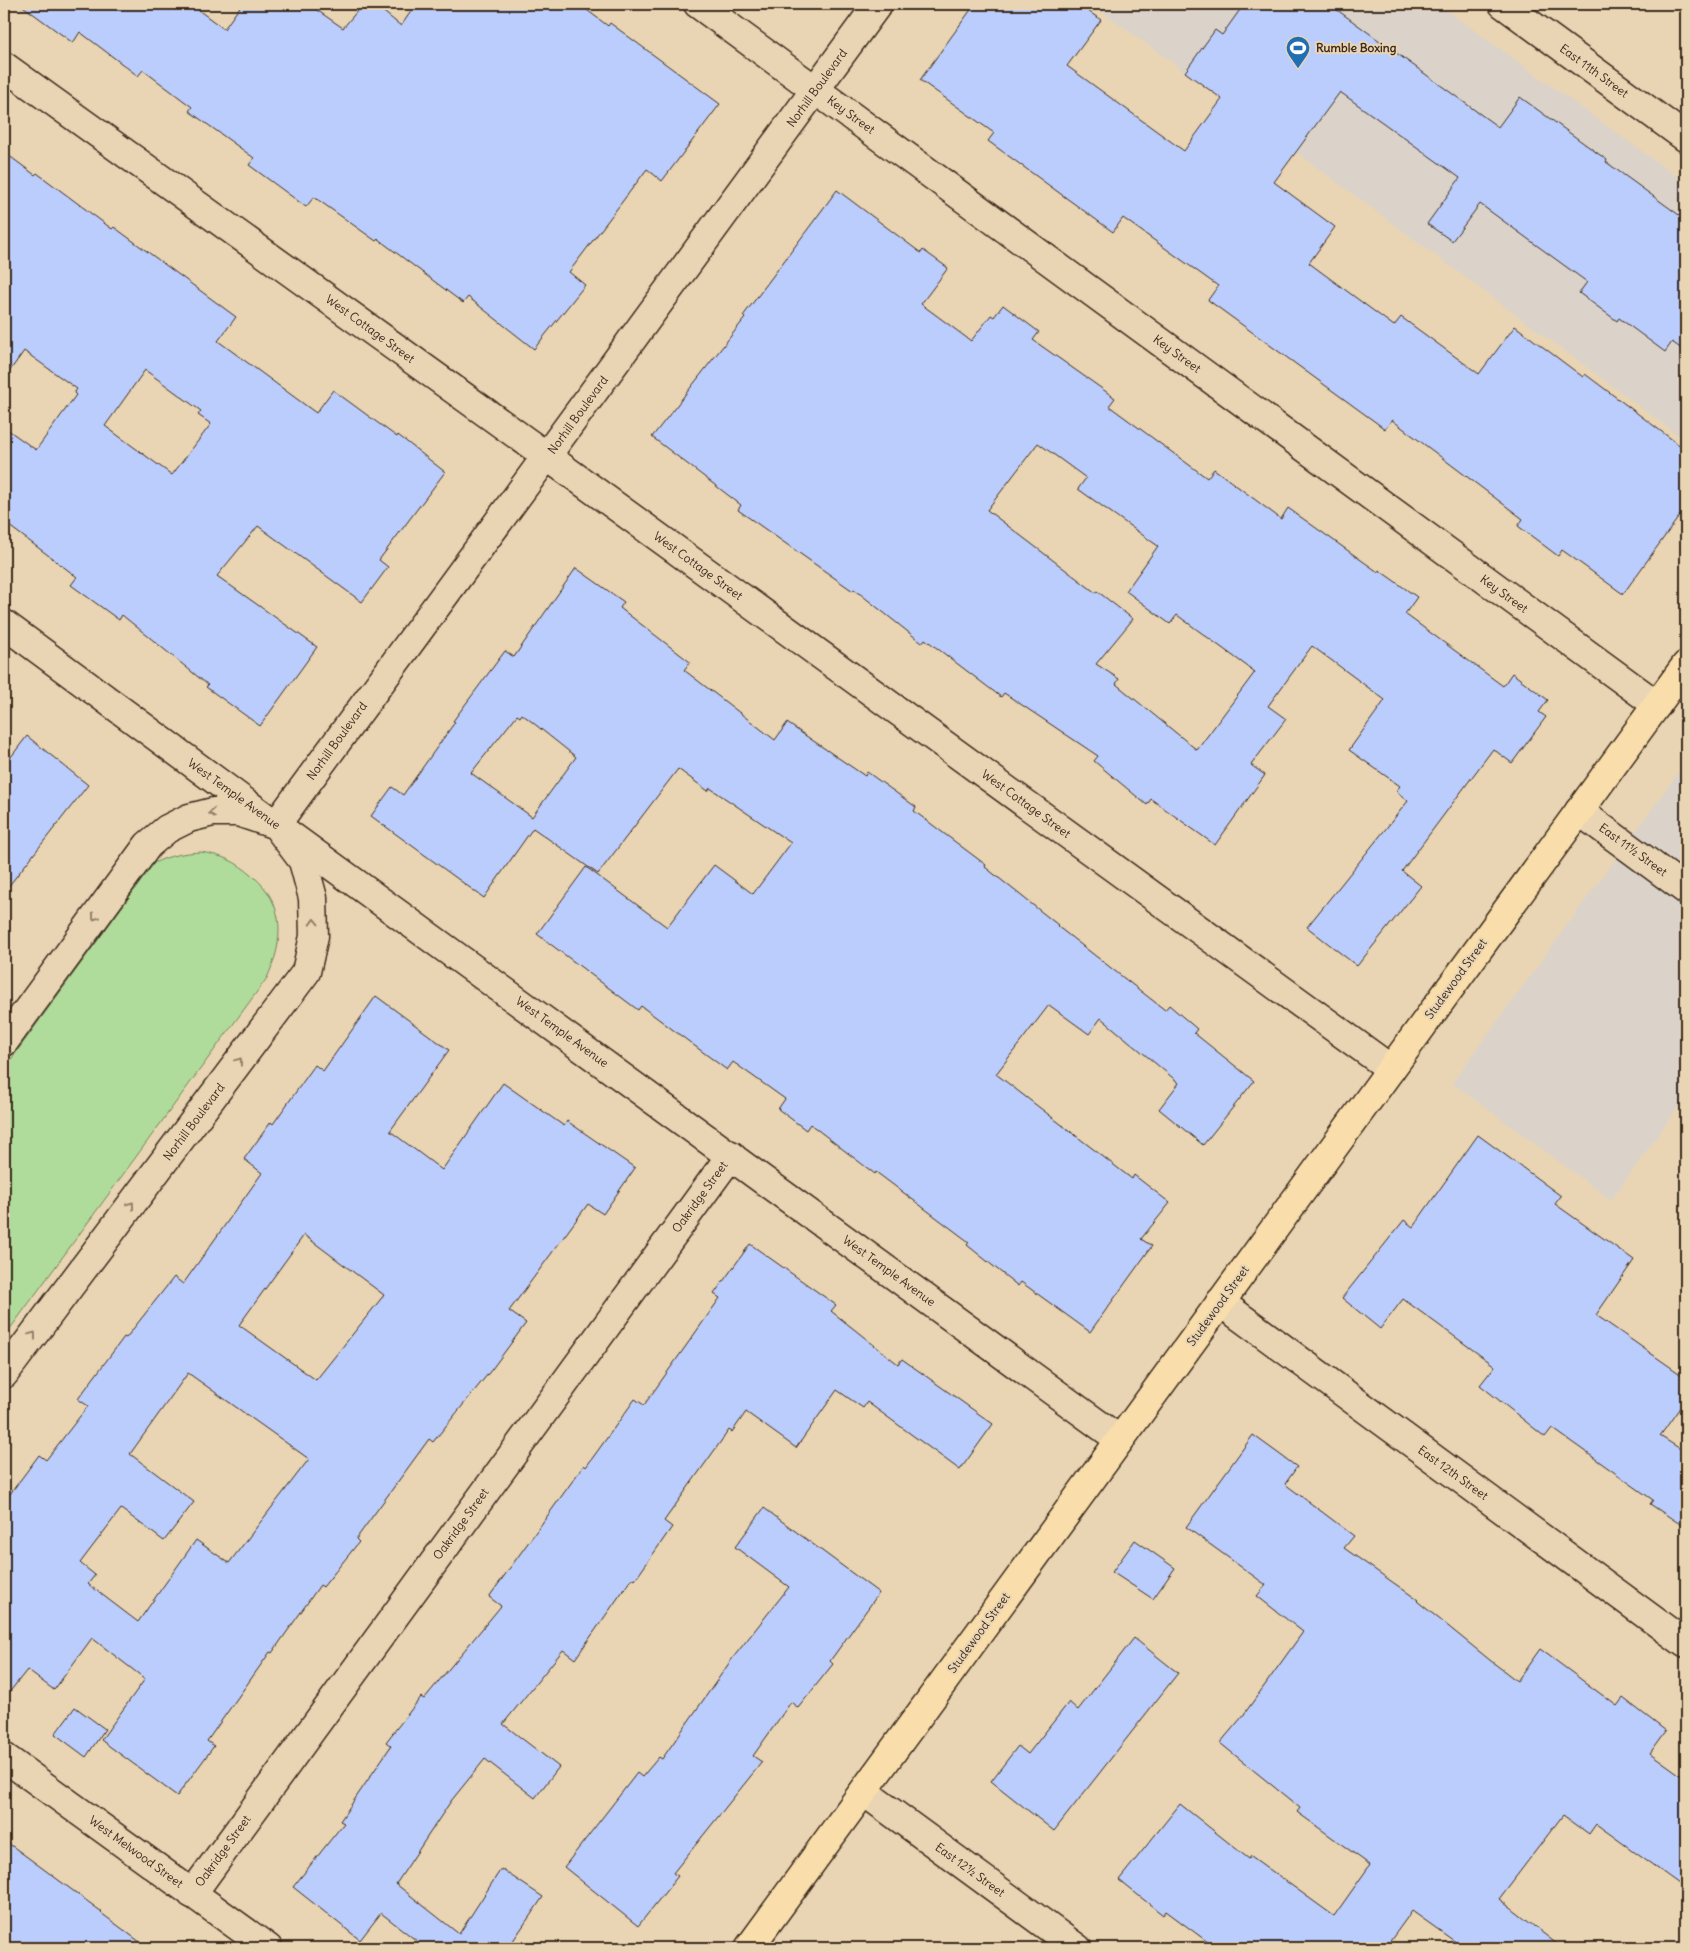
<svg xmlns="http://www.w3.org/2000/svg" width="1690" height="1952" viewBox="0 0 1690 1952" font-family="Delius,sans-serif">
  <style>
    .built { fill: #dbd3c9 }
    .green { fill: #afdc9a; stroke: #75835c }
    .building { fill: #bbcdfd; stroke: #3b2a1e; fill-rule: evenodd }
    .lines { fill: none; stroke-linecap: round; stroke-linejoin: round }
    .minor-casing { stroke: #3b2a1e; stroke-width: 31 }
    .major-casing { stroke: #3b2a1e; stroke-width: 31 }
    .minor { stroke: #e9d5b3; stroke-width: 28 }
    .major { stroke: #f9deab; stroke-width: 28 }
    .oneway { stroke: #928068 }
    .labels { text-anchor: middle; stroke-width: 4; stroke-linejoin: round; paint-order: stroke }
    .poi-label { font-size: 12px; font-weight: bold; fill: #3b2a1e; stroke: #e9d5b3; text-anchor: start }
    .street-label { font-size: 12px; fill: #3b2a1e; stroke: #e9d5b3 }
  </style>
  <rect width="100%" height="100%" fill="#e9d5b3"/>
  <filter id="ink" filterUnits="userSpaceOnUse"><feTurbulence type="fractalNoise" baseFrequency=".02" numOctaves="2"/><feDisplacementMap in="SourceGraphic" scale="10" xChannelSelector="R" yChannelSelector="G"/><feConvolveMatrix kernelMatrix="1 2 1 2 8 2 1 2 1" color-interpolation-filters="sRGB"/></filter>
  <g filter="url(#ink)">
    <g class="built">
      <polygon points="1091,4 1438,4 1686,183 1686,441 1296,152"/>
      <polygon points="1686,762 1686,1097 1611,1200 1452,1083"/>
    </g>
    <path class="green" d="M 201,852 C 224,856 235,861 253,876 C 286,905 284,941 267,978 L 4,1337 L 4,1069 L 154,863 C 170,855 184,853 201,852 Z"/>
    <g class="building">
      <polygon points="20,4 190,4 224,29 242,4 308,4 343,28 363,4 374,4 401,26 416,4 579,4 608,26 610,23 720,104 662,181 647,169 569,272 585,285 534,349 468,297 463,303 378,239 376,241 314,197 306,207 249,165 254,158 189,111 192,107 143,70 138,76 80,32 73,43"/>
      <polygon points="975,4 1078,4 1101,20 1067,66 1184,151 1222,99 1185,72 1215,30 1222,35 1244,4 1329,4 1498,127 1520,97 1607,160 1606,162 1686,220 1686,352 1672,342 1665,352 1619,318 1617,321 1579,293 1587,282 1480,204 1452,241 1427,224 1460,178 1340,92 1274,182 1335,227 1309,263 1394,326 1401,317 1479,374 1515,326 1583,377 1585,374 1686,450 1686,507 1623,594 1562,550 1558,556 1518,526 1523,519 1392,420 1385,429 1208,300 1218,286 1123,218 1113,232 988,141 994,133 920,80"/>
      <path d="M 4,152 L 35,175 L 37,173 L 112,229 L 114,227 L 236,317 L 218,341 L 316,413 L 333,390 L 397,437 L 398,435 L 445,472 L 379,560 L 388,567 L 362,602 L 258,526 L 217,576 L 317,647 L 260,726 L 206,687 L 208,685 L 122,615 L 119,620 L 71,585 L 77,577 L 4,522 L 4,427 L 36,450 L 76,395 L 74,393 L 77,389 L 24,351 L 4,379 ZM 145,370 L 201,411 L 198,415 L 211,424 L 172,475 L 105,426 Z"/>
      <path d="M 837,190 L 921,253 L 923,250 L 948,268 L 921,304 L 971,341 L 991,315 L 994,317 L 1003,305 L 1039,332 L 1033,340 L 1115,398 L 1109,406 L 1207,478 L 1214,469 L 1281,519 L 1288,508 L 1378,572 L 1379,570 L 1417,597 L 1405,614 L 1503,686 L 1512,673 L 1548,700 L 1539,712 L 1546,717 L 1512,763 L 1493,749 L 1402,871 L 1421,886 L 1357,966 L 1307,927 L 1408,801 L 1396,791 L 1400,786 L 1349,750 L 1385,700 L 1312,646 L 1268,706 L 1286,719 L 1251,765 L 1265,775 L 1215,845 L 1151,799 L 1147,805 L 1094,761 L 1098,756 L 1004,693 L 1001,697 L 925,639 L 922,643 L 854,589 L 853,591 L 738,510 L 741,505 L 652,437 L 745,318 L 743,316 ZM 1038,443 L 1086,478 L 1078,489 L 1158,546 L 1126,591 L 1170,624 L 1177,615 L 1255,672 L 1197,750 L 1116,684 L 1119,679 L 1096,664 L 1133,619 L 1097,591 L 1096,593 L 987,510 Z"/>
      <path d="M 576,568 L 624,602 L 620,608 L 690,662 L 684,670 L 775,740 L 787,723 L 865,776 L 867,772 L 916,807 L 914,811 L 986,865 L 985,867 L 1058,925 L 1057,926 L 1165,1010 L 1169,1005 L 1197,1029 L 1194,1033 L 1254,1081 L 1203,1145 L 1159,1109 L 1179,1083 L 1101,1018 L 1089,1034 L 1049,1005 L 996,1074 L 1132,1179 L 1134,1175 L 1170,1203 L 1141,1239 L 1152,1246 L 1090,1332 L 1021,1282 L 1018,1286 L 967,1245 L 969,1242 L 876,1172 L 875,1174 L 810,1124 L 806,1130 L 778,1109 L 785,1099 L 733,1062 L 727,1070 L 641,1006 L 638,1010 L 537,934 L 586,867 L 667,927 L 714,865 L 753,894 L 791,843 L 710,788 L 708,791 L 678,769 L 598,874 L 533,828 L 484,898 L 371,816 L 392,787 L 403,795 L 455,722 L 453,721 L 505,651 L 514,657 ZM 522,714 L 576,757 L 532,817 L 471,773 L 517,715 L 520,717 Z"/>
      <polygon points="27,736 88,785 4,892 4,766"/>
      <path d="M 376,996 L 449,1050 L 390,1131 L 442,1170 L 503,1083 L 564,1126 L 567,1121 L 635,1168 L 603,1214 L 588,1204 L 509,1311 L 526,1323 L 492,1369 L 433,1442 L 429,1439 L 356,1539 L 359,1542 L 323,1587 L 320,1585 L 272,1653 L 270,1652 L 207,1741 L 214,1746 L 177,1796 L 101,1740 L 145,1679 L 92,1638 L 54,1690 L 27,1670 L 4,1699 L 4,1502 L 39,1455 L 46,1460 L 88,1406 L 78,1399 L 124,1337 L 126,1338 L 174,1277 L 183,1284 L 262,1173 L 244,1159 L 271,1122 L 273,1124 L 315,1065 L 323,1071 ZM 304,1235 L 384,1295 L 316,1380 L 239,1325 ZM 188,1373 L 309,1459 L 229,1563 L 196,1540 L 138,1622 L 88,1584 L 95,1575 L 80,1563 L 121,1509 L 164,1541 L 194,1502 L 130,1454 Z"/>
      <polygon points="1478,1135 1561,1196 1555,1204 1634,1260 1596,1315 1686,1378 1686,1399 1660,1436 1685,1452 1686,1449 1686,1528 1650,1504 1653,1500 1552,1428 1545,1437 1480,1385 1495,1366 1403,1299 1380,1329 1342,1298 1404,1220 1413,1227"/>
      <polygon points="750,1244 836,1305 831,1311 898,1364 902,1359 993,1424 960,1470 867,1402 863,1408 837,1390 796,1448 746,1412 732,1432 729,1430 664,1521 672,1527 635,1580 632,1578 575,1659 563,1650 503,1724 559,1767 535,1798 485,1759 451,1801 396,1884 459,1934 501,1869 543,1897 508,1948 426,1948 381,1913 360,1940 293,1887 344,1823 340,1821 391,1746 386,1742 421,1697 424,1699 501,1606 489,1597 584,1465 586,1467 635,1399 644,1405 720,1298 714,1294"/>
      <polygon points="1253,1435 1297,1467 1285,1484 1354,1536 1344,1548 1418,1600 1417,1601 1491,1661 1517,1681 1540,1649 1617,1706 1623,1698 1666,1731 1650,1753 1686,1779 1686,1889 1596,1824 1589,1834 1563,1815 1499,1899 1562,1948 1464,1948 1412,1911 1385,1948 1216,1948 1166,1911 1163,1915 1119,1880 1180,1804 1249,1859 1251,1856 1334,1916 1370,1865 1297,1812 1300,1808 1220,1743 1242,1717 1303,1632 1257,1596 1266,1585 1186,1527"/>
      <polygon points="764,1508 879,1593 830,1661 833,1664 798,1708 791,1702 753,1756 762,1762 673,1873 678,1876 638,1926 564,1867 637,1773 642,1777 659,1757 662,1759 732,1659 789,1587 735,1547"/>
      <polygon points="1135,1540 1175,1568 1153,1599 1112,1572"/>
      <polygon points="1134,1638 1178,1673 1054,1831 991,1781 1018,1746 1028,1754 1069,1702 1078,1710"/>
      <polygon points="75,1707 105,1729 86,1757 55,1734"/>
      <polygon points="4,1840 102,1912 101,1913 148,1948 4,1948"/>
    </g>
    <g class="lines">
      <defs>
        <g id="minor">
          <polyline points="698,4 1657,705"/>
          <polyline points="1503,4 1686,138"/>
          <polyline points="4,66 577,478 1391,1069"/>
          <polyline points="4,624 276,825 1120,1440"/>
          <polyline points="1579,811 1686,890"/>
          <polyline points="276,825 878,4"/>
          <polyline points="4,1042 148,845 167,829 189,818 213,812 238,812 276,825 303,861 313,898 314,936 306,972 4,1374"/>
          <polyline points="1220,1302 1686,1644"/>
          <polyline points="4,1757 268,1948"/>
          <polyline points="864,1792 1077,1948"/>
          <polyline points="192,1894 731,1155"/>
        </g>
        <polyline id="major" points="749,1948 1686,665"/>
      </defs>
      <use href="#minor" class="minor-casing"/>
      <use href="#major" class="major-casing"/>
      <use href="#minor" class="minor"/>
      <use href="#major" class="major"/>
    </g>
    <defs><path id="oneway-chevron" d="M-2-3.5L2.5 0L-2 3.5" fill="none" stroke-width="1.6" stroke-linecap="round" stroke-linejoin="round" transform="scale(1.25)"/></defs>
    <g class="oneway">
      <use href="#oneway-chevron" transform="translate(212 813) rotate(172)"/>
      <use href="#oneway-chevron" transform="translate(95 917) rotate(126)"/>
      <use href="#oneway-chevron" transform="translate(314 922) rotate(-92)"/>
      <use href="#oneway-chevron" transform="translate(239 1061) rotate(-53)"/>
      <use href="#oneway-chevron" transform="translate(131 1205) rotate(-53)"/>
      <use href="#oneway-chevron" transform="translate(33 1335) rotate(-53)"/>
    </g>
  </g>
  <defs>
    <symbol id="stadium-pin" viewBox="-11 -11 22 30"><path d="M0 17L-7.5 6A9.5 9.5 0 1 1 7.5 6Z" fill="#1f6fb2" stroke="#e9d5b3"/><path d="M0-5a6.5 5 0 1 0 0 10a6.5 5 0 1 0 0-10ZM-3.5-1.8h7v3.6h-7Z" fill="#fff"/></symbol>
  </defs>
  <g fill-rule="evenodd">
    <use href="#stadium-pin" x="1284" y="34" width="28" height="38"/>
  </g>
  <g class="labels">
    <g class="poi-label">
      <text x="1316" y="52">Rumble Boxing</text>
    </g>
    <g class="street-label">
      <text transform="translate(1594 71) rotate(36)" y="4">East 11th Street</text>
      <text transform="translate(817 88) rotate(-54)" y="4">Norhill Boulevard</text>
      <text transform="translate(851 115) rotate(36)" y="4">Key Street</text>
      <text transform="translate(370 329) rotate(36)" y="4">West Cottage Street</text>
      <text transform="translate(1177 354) rotate(36)" y="4">Key Street</text>
      <text transform="translate(578 415) rotate(-54)" y="4">Norhill Boulevard</text>
      <text transform="translate(698 566) rotate(36)" y="4">West Cottage Street</text>
      <text transform="translate(1504 594) rotate(36)" y="4">Key Street</text>
      <text transform="translate(337 741) rotate(-54)" y="4">Norhill Boulevard</text>
      <text transform="translate(234 794) rotate(36)" y="4">West Temple Avenue</text>
      <text transform="translate(1026 804) rotate(36)" y="4">West Cottage Street</text>
      <text transform="translate(1633 850) rotate(36)" y="4">East 11½ Street</text>
      <text transform="translate(1456 979) rotate(-54)" y="4">Studewood Street</text>
      <text transform="translate(562 1032) rotate(36)" y="4">West Temple Avenue</text>
      <text transform="translate(194 1122) rotate(-53)" y="4">Norhill Boulevard</text>
      <text transform="translate(700 1197) rotate(-54)" y="4">Oakridge Street</text>
      <text transform="translate(889 1271) rotate(36)" y="4">West Temple Avenue</text>
      <text transform="translate(1218 1306) rotate(-54)" y="4">Studewood Street</text>
      <text transform="translate(1453 1473) rotate(36)" y="4">East 12th Street</text>
      <text transform="translate(461 1524) rotate(-54)" y="4">Oakridge Street</text>
      <text transform="translate(979 1633) rotate(-54)" y="4">Studewood Street</text>
      <text transform="translate(223 1851) rotate(-54)" y="4">Oakridge Street</text>
      <text transform="translate(136 1852) rotate(36)" y="4">West Melwood Street</text>
      <text transform="translate(970 1870) rotate(36)" y="4">East 12½ Street</text>
    </g>
  </g>
  <rect width="1690" height="1952" fill="none" stroke="#e9d5b3" stroke-width="20"/>
  <rect x="10" y="10" width="1670" height="1932" fill="none" stroke="#3b2a1e" stroke-width="2" filter="url(#ink)"/>
</svg>
